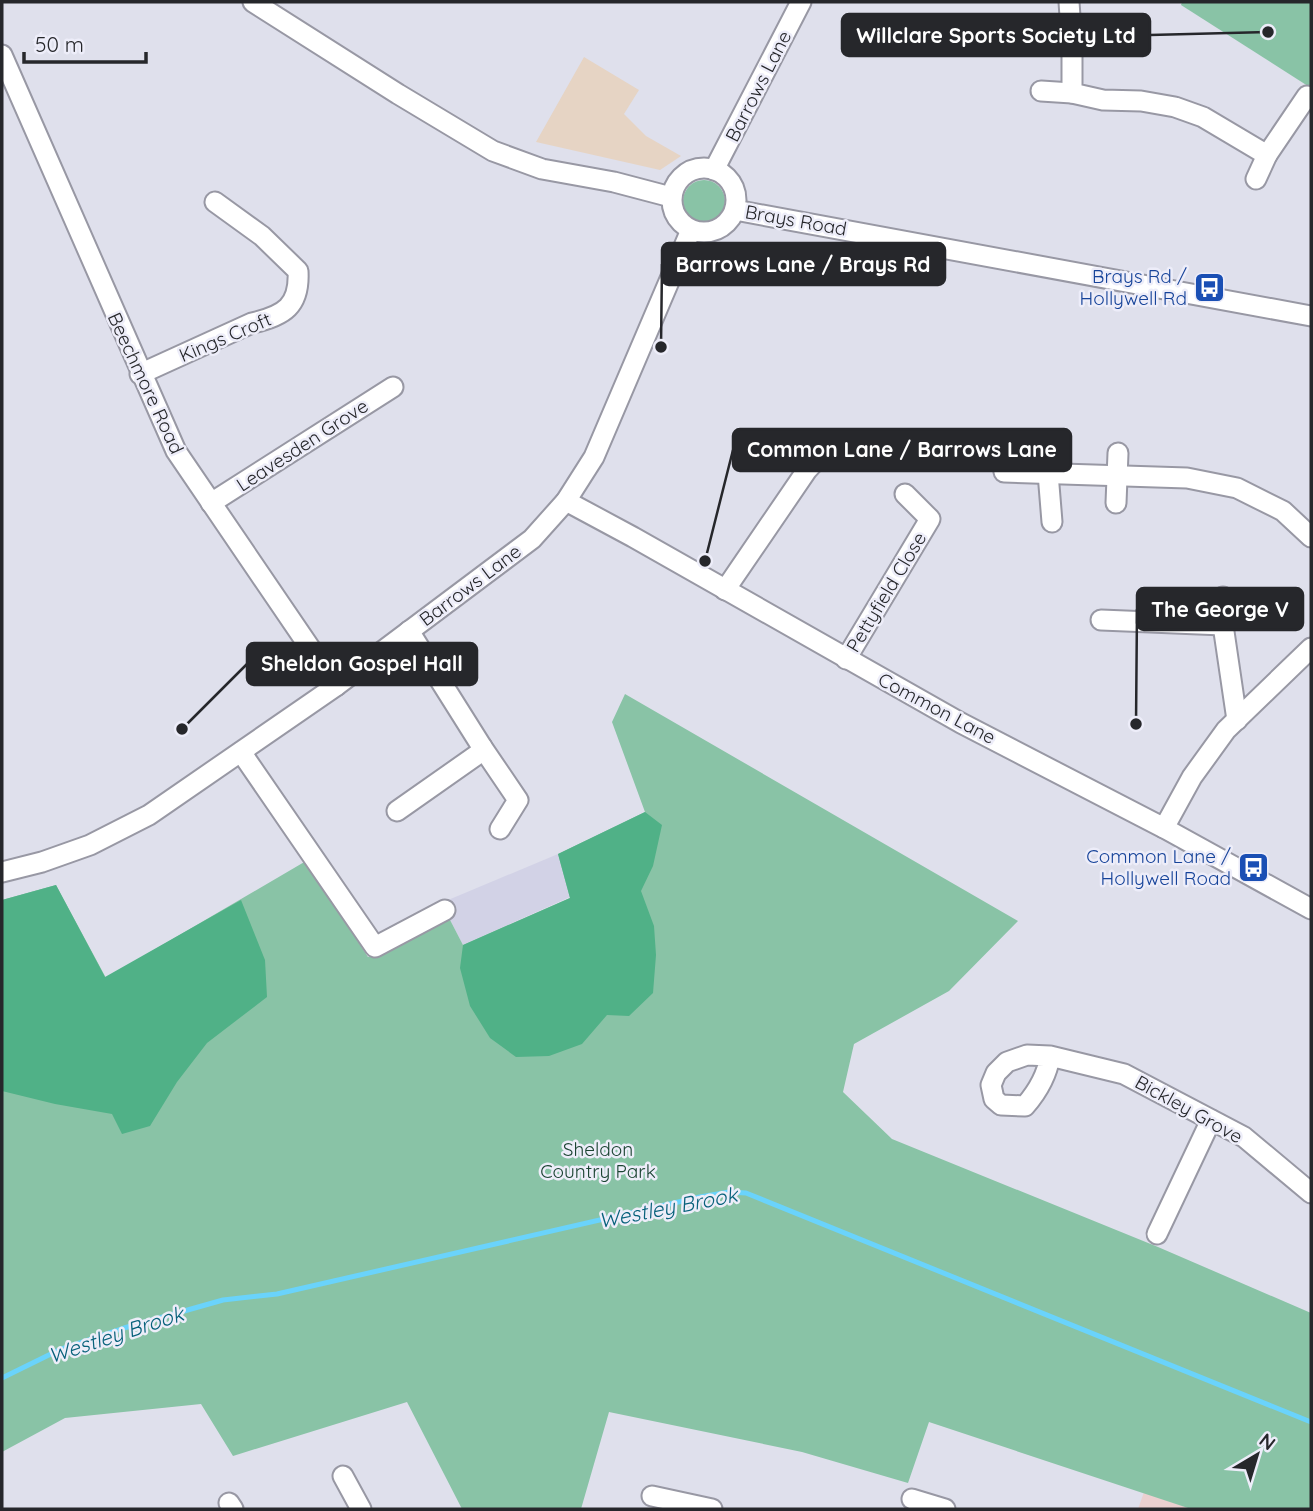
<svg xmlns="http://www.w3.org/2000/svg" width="1313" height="1511" viewBox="0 0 1313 1511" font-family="Quicksand,sans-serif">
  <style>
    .commercial { fill: #e6d4c4 }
    .built { fill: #d2d2e6 }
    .education { fill: #ebd0d0 }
    .green { fill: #89c3a6 }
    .forest { fill: #50b187 }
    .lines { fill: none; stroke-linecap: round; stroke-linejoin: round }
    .stream { stroke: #6ad3fb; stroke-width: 5 }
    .minor-casing { stroke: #9898a4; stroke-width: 23 }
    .minor { stroke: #fff; stroke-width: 19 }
    .labels { text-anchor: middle; stroke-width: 5; stroke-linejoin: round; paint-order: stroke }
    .street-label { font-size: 19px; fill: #26272b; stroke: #ededf9 }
    .transit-label { font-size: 19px; fill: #164399; stroke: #ededf9; text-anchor: end }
    .park-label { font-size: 19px; fill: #1b4432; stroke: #ededf9 }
    .water-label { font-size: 21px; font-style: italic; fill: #07617b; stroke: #ededf9 }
    .leader { fill: none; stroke: #26272b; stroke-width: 2.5 }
    .callout-dot { fill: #26272b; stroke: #ededf9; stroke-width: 2.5 }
    .callout { fill: #26272b; stroke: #26272b; stroke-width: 2.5 }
    .callout-label { font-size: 21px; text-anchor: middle; font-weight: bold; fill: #fff }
  </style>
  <rect width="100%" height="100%" fill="#dfe0ec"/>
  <polygon class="commercial" points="584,57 639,90 624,114 646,136 681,156 660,170 536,142"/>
  <polygon class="built" points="558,854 570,897 463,945 441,903"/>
  <polygon class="education" points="1144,1492 1191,1509 1138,1509"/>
  <g class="green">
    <polygon points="1182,2 1311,2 1311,88 1181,5"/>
    <circle cx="704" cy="201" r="21"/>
    <polygon points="625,694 1018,921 949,991 854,1044 843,1092 892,1139 1158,1247 1311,1313 1311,1509 1191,1509 929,1422 908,1483 802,1452 609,1412 581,1509 462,1509 407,1402 233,1456 201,1404 65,1418 2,1452 2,900 56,885 106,978 306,861 368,957 449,918 463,945 570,898 558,854 645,812 612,722"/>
  </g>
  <g class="forest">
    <polygon points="645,812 662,825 653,866 641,891 654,926 656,955 653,993 629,1016 607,1015 582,1044 549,1056 516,1057 490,1038 470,1006 460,968 463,945 570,898 558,854"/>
    <polygon points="56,885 105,977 241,900 265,960 267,997 207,1043 177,1082 150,1126 122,1134 112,1114 55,1104 2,1091 2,900"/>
  </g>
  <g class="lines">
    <polyline class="stream" points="2,1378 61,1349 124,1328 223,1300 277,1294 700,1197 729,1192 746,1193 1311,1422"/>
    <defs>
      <g id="minor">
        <polyline points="253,2 398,94 493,151 542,169 614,182 671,197"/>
        <polyline points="1069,2 1072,45 1072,93 1103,100 1141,101 1175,107 1203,117 1267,155 1307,96 1311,98"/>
        <polyline points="2,55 176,451 336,686"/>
        <polyline points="1041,91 1072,93"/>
        <circle cx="704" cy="200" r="32"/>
        <polyline points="714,170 801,2"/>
        <polyline points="1256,179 1267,155"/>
        <polyline points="735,210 1311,316"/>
        <path d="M 140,374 L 252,323 C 284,316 300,306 298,271 L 262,236 L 215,202"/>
        <polyline points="1001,446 1004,472 1187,478 1237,488 1283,511 1311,537"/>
        <polyline points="1048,473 1052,522"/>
        <polyline points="566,501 633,537 961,723 1164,828 1311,909"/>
        <polyline points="211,503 393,387"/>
        <polyline points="1116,503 1118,453"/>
        <polyline points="725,590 807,470 835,440"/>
        <polyline points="1101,620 1223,625 1223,597"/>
        <polyline points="1223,625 1237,720"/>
        <polyline points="846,659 930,519 905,494"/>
        <polyline points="482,747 518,800 500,829"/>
        <polyline points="241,752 375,947 445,910"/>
        <polyline points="397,811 481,752 482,747 409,631"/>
        <polyline points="1164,828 1192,777 1226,730 1311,648"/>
        <polyline points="2,872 42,862 90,845 149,815 336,686 532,539 566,501 594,457 691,230"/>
        <path d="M 1050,1056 C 1047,1076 1038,1091 1025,1106 L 1001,1105 L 994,1099 L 991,1085 L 996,1073 L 1007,1062 L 1027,1055 L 1050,1056 L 1124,1074 L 1244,1137 L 1311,1193"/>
        <polyline points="1157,1234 1211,1120"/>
        <polyline points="343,1476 361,1509"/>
        <polyline points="652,1496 712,1509"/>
        <polyline points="912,1499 945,1509"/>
        <polyline points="229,1503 233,1509"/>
      </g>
    </defs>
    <use href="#minor" class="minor-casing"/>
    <use href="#minor" class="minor"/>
  </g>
  <defs>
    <symbol id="bus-square" viewBox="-11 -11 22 22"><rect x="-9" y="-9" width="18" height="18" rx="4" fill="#1a4fb4" stroke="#ededf9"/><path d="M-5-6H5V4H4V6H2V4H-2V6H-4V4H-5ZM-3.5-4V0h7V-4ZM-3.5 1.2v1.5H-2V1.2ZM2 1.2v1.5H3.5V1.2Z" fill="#fff"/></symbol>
  </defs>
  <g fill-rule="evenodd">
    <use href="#bus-square" x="1192" y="270" width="35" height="35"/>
    <use href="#bus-square" x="1236" y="850" width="35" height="35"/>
  </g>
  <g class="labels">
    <g class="street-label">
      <text transform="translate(758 86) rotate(-63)" y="7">Barrows Lane</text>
      <text transform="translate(796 220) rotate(10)" y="7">Brays Road</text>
      <text transform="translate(225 337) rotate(-23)" y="7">Kings Croft</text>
      <text transform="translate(146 383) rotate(65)" y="7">Beechmore Road</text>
      <text transform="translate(302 445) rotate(-33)" y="7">Leavesden Grove</text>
      <text transform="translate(470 585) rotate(-37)" y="7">Barrows Lane</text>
      <text transform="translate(886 592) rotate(-59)" y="7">Pettyfield Close</text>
      <text transform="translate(937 708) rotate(28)" y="7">Common Lane</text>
      <text transform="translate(1189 1109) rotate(29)" y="7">Bickley Grove</text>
    </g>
    <g class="transit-label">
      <text x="1187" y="283">Brays Rd /<tspan x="1187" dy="22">Hollywell Rd</tspan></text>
      <text x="1231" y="863">Common Lane /<tspan x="1231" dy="22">Hollywell Road</tspan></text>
    </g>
    <g class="park-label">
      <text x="598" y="1156">Sheldon<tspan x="598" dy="22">Country Park</tspan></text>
    </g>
    <g class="water-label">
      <text transform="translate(668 1208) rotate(-11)" y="7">Westley Brook</text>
      <text transform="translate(116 1335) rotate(-18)" y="7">Westley Brook</text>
    </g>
  </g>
  <path class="leader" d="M1268 32L1150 35M661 347L662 264M705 561L733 450M1136 724L1137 609M182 729L247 664"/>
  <g class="callout-dot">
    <circle cx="1268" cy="32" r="7"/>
    <circle cx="661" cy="347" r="7"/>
    <circle cx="705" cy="561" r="7"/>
    <circle cx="1136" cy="724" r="7"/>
    <circle cx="182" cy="729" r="7"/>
  </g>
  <g class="callout">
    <rect x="842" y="14" width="308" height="42" rx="7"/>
    <rect x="662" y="243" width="283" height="42" rx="7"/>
    <rect x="733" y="429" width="338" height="42" rx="7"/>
    <rect x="1137" y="588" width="166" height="42" rx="7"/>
    <rect x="247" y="643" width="230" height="42" rx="7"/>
  </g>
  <g class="callout-label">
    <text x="996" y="43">Willclare Sports Society Ltd</text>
    <text x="803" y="272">Barrows Lane / Brays Rd</text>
    <text x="902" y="457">Common Lane / Barrows Lane</text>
    <text x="1220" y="617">The George V</text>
    <text x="362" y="671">Sheldon Gospel Hall</text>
  </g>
  <rect width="1313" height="1511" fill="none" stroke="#26272b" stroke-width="7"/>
  <g transform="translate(1257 1455) rotate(38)" stroke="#ededf9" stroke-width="5" paint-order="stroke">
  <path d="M0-5L12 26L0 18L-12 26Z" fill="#26272b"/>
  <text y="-10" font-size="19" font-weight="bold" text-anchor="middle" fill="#26272b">N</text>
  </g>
  <path d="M24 52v10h122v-10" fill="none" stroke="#26272b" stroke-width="3.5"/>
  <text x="35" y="52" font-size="21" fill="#26272b" stroke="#ededf9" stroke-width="5" paint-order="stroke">50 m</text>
</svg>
